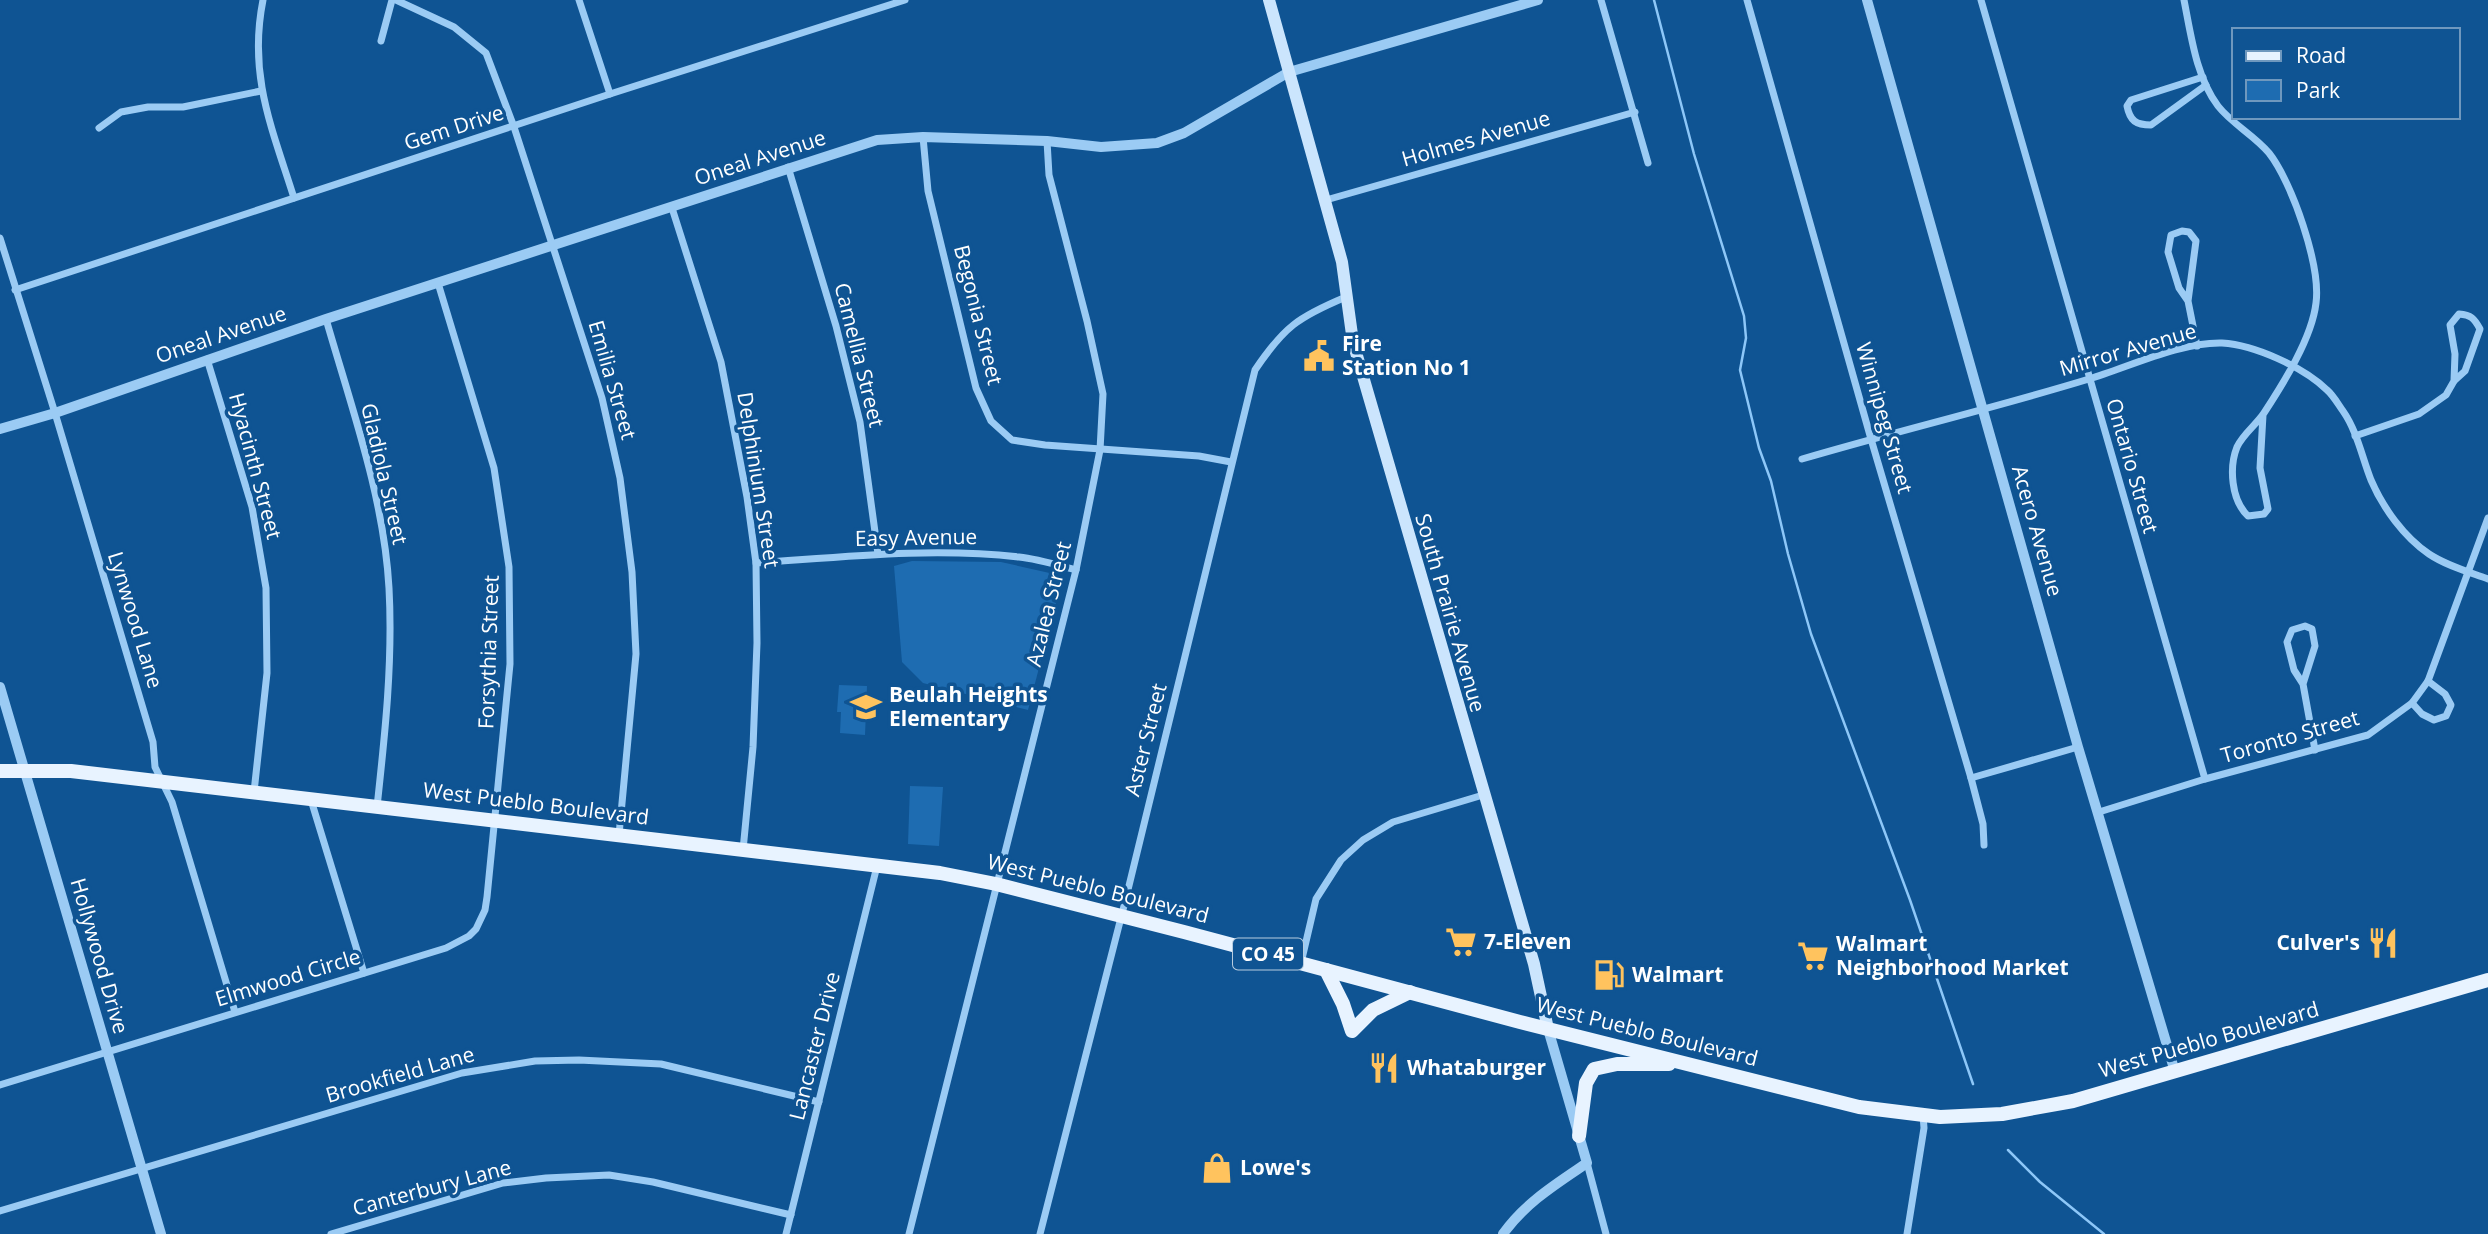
<svg xmlns="http://www.w3.org/2000/svg" width="2488" height="1234" viewBox="0 0 2488 1234" font-family="'Open Sans',sans-serif">
  <style>
    .green { fill: #1e6cb1 }
    .lines { fill: none; stroke-linecap: round; stroke-linejoin: round }
    .stream { stroke: #8dc7f8; stroke-width: 2.5 }
    .minor { stroke: #9bcbf4; stroke-width: 7 }
    .tertiary { stroke: #9bcbf4; stroke-width: 10 }
    .secondary { stroke: #cbe5fd; stroke-width: 12 }
    .primary { stroke: #e8f3ff; stroke-width: 14 }
    .labels { text-anchor: middle; stroke-width: 7; stroke-linejoin: round; paint-order: stroke }
    .shield { fill: #0f5493; stroke: #b7ccdf; stroke-width: 2 }
    .shield-label { font-size: 19px; font-weight: bold; fill: #fff }
    .street-label { font-size: 21px; fill: #fff; stroke: #0f5493 }
    .poi-label { font-size: 21px; font-weight: bold; fill: #fff; stroke: #0f5493; text-anchor: start }
  </style>
  <rect width="100%" height="100%" fill="#0f5493"/>
  <g class="green">
    <polygon points="912,561 1001,562 1063,576 1028,710 923,683 902,662 894,566"/>
    <polygon points="839,685 867,686 865,735 840,733 841,712 837,712"/>
    <polygon points="910,786 943,787 939,846 908,844"/>
  </g>
  <g class="lines">
    <g class="stream">
      <polyline points="1654,0 1694,154 1744,316 1746,338 1740,370 1759,448 1771,481 1788,554 1811,634 1910,900 1973,1084"/>
      <polyline points="2008,1150 2040,1182 2104,1234"/>
    </g>
    <g class="minor">
      <path d="M 263,0 C 248,75 272,128 294,198"/>
      <polyline points="396,0 454,27 486,53 514,127 602,398 620,478 632,572 636,654 619,835"/>
      <polyline points="579,0 610,94"/>
      <polyline points="1601,0 1648,163"/>
      <polyline points="1747,0 1871,439 1971,778 1983,824 1984,845"/>
      <polyline points="1981,0 2205,779"/>
      <path d="M 2184,0 C 2191,35 2196,77 2218,106 C 2232,124 2254,135 2269,153 C 2292,182 2321,266 2316,303 C 2312,338 2283,384 2264,413 C 2256,425 2243,434 2237,447 C 2229,467 2231,500 2248,516 L 2264,514 L 2268,509 L 2260,468 L 2263,415"/>
      <polyline points="381,41 392,0"/>
      <path d="M 2203,77 L 2131,100 L 2127,106 C 2130,121 2136,125 2151,125 L 2206,85"/>
      <polyline points="99,128 121,112 148,107 183,107 261,91"/>
      <polyline points="923,137 928,191 976,388 991,421 1012,440 1045,445 1199,456 1231,462"/>
      <polyline points="788,167 836,326 860,422 878,554"/>
      <polyline points="1326,200 1635,112"/>
      <polyline points="672,208 721,362 747,497 756,563 757,643 753,747 743,850"/>
      <polyline points="0,238 55,413 153,742 155,767 172,802 235,1012"/>
      <polyline points="15,290 610,94 905,0"/>
      <polyline points="2188,301 2196,241 2189,232 2182,231 2171,235 2168,252 2179,288 2188,301 2197,346"/>
      <path d="M 326,319 C 351,406 384,497 389,588 C 393,661 385,734 377,807"/>
      <polyline points="207,359 252,507 266,588 267,673 254,792"/>
      <path d="M 2355,436 L 2419,414 L 2446,395 L 2454,381 L 2465,371 L 2480,329 C 2474,318 2471,315 2459,314 L 2450,325 L 2455,354 L 2454,381"/>
      <path d="M 1802,459 C 1897,431 1994,408 2089,379 C 2129,367 2180,342 2222,343 C 2255,345 2303,367 2327,390 C 2333,395 2338,404 2343,411 C 2357,431 2362,457 2371,480 C 2383,508 2404,537 2429,554 C 2447,566 2469,572 2488,579"/>
      <path d="M 756,563 C 843,557 931,547 1019,557 C 1038,559 1057,565 1076,570"/>
      <polyline points="2303,684 2315,646 2312,629 2305,626 2292,630 2287,642 2294,670 2303,684 2315,750"/>
      <polyline points="2412,703 2422,714 2434,720 2446,716 2451,705 2445,694 2428,681"/>
      <polyline points="1971,778 2078,747"/>
      <polyline points="311,800 364,973"/>
      <polyline points="2099,812 2205,779 2368,735 2412,703 2428,681 2488,518"/>
      <polyline points="1301,963 1316,899 1341,860 1363,840 1393,822 1483,795"/>
      <polyline points="0,1085 446,948 469,936 476,929 485,910 487,897 510,664 509,567 494,468 438,283"/>
      <polyline points="1587,1163 1606,1234"/>
      <polyline points="0,1211 462,1073 535,1061 579,1060 661,1064 819,1102"/>
      <polyline points="331,1234 503,1183 546,1178 609,1175 653,1182 791,1215"/>
      <polyline points="786,1234 877,866"/>
      <polyline points="909,1234 1076,570 1100,450 1103,394 1087,321 1049,175 1047,141"/>
      <path d="M 1040,1234 L 1125,902 L 1255,370 C 1284,327 1298,317 1346,297"/>
      <polyline points="1907,1234 1924,1128 1923,1115"/>
    </g>
    <g class="tertiary">
      <polyline points="1867,0 2078,747 2175,1072"/>
      <polyline points="0,429 55,413 326,319 877,140 923,137 1047,141 1101,147 1157,143 1184,133 1289,72 1538,0"/>
      <polyline points="0,687 161,1234"/>
      <path d="M 1503,1234 C 1525,1203 1556,1184 1587,1163 L 1548,1029"/>
    </g>
    <polyline class="secondary" points="1269,0 1342,262 1353,342 1534,964 1548,1029"/>
    <g class="primary">
      <polyline points="0,771 71,771 940,873 996,884 1184,932 1520,1022 1859,1107 1940,1117 2002,1114 2073,1101 2488,980"/>
      <polyline points="1326,970 1343,1004 1352,1031 1373,1010 1410,992"/>
      <polyline points="1579,1136 1586,1083 1594,1069 1617,1064 1669,1064"/>
    </g>
  </g>
  <defs>
    <symbol id="civic-bare" viewBox="-9 -9 18 18"><path d="M-.6-6.5H3V-4.5H.6V-3L4-1V1h2V6H-6V1h2V-1L-.6-3ZM-1.2 2.5V6h2.4V2.5Z" fill="#ffc35e" stroke="#0f5493" stroke-width="2.5" paint-order="stroke"/></symbol>
    <symbol id="school-bare" viewBox="-9 -9 18 18"><path d="M0-5L7-2L0 1L-7-2ZM-4 1L0 2.5L4 1V4Q0 6-4 4Z" fill="#ffc35e" stroke="#0f5493" stroke-width="2.5" paint-order="stroke"/></symbol>
    <symbol id="supermarket-bare" viewBox="-9 -9 18 18"><path d="M-6-5.5h2.5l.6 2H6L4.5 2H-2.5L-4.4-4H-6ZM-1.5 3.2a1.3 1.3 0 1 0 .1 0ZM3 3.2a1.3 1.3 0 1 0 .1 0Z" fill="#ffc35e" stroke="#0f5493" stroke-width="2.5" paint-order="stroke"/></symbol>
    <symbol id="restaurant-bare" viewBox="-9 -9 18 18"><path d="M-5-6h1v4h1v-4h1v4h1v-4h1v5L-1.5 .5V6h-2V.5L-5-1ZM5-6V6H3V1.5H1.5Q1.5-4 5-6Z" fill="#ffc35e" stroke="#0f5493" stroke-width="2.5" paint-order="stroke"/></symbol>
    <symbol id="fuel-bare" viewBox="-9 -9 18 18"><path d="M-5.5-6h7V0h2V4h1.3V-2.5L3-4.5l.8-.8L6-3V5H2.5V1h-1V6h-7ZM-4.2-4.7v3.2H.2V-4.7Z" fill="#ffc35e" stroke="#0f5493" stroke-width="2.5" paint-order="stroke"/></symbol>
    <symbol id="shop-bare" viewBox="-9 -9 18 18"><path d="M-5-2.5h2.3a2.7 3.5 0 0 1 5.4 0H5L5.5 6h-11ZM-1.5-2.5h3a1.5 2.3 0 0 0-3 0Z" fill="#ffc35e" stroke="#0f5493" stroke-width="2.5" paint-order="stroke"/></symbol>
  </defs>
  <g fill-rule="evenodd">
    <use href="#civic-bare" x="1297" y="334" width="44" height="44"/>
    <use href="#school-bare" x="844" y="685" width="44" height="44"/>
    <use href="#supermarket-bare" x="1439" y="920" width="44" height="44"/>
    <use href="#restaurant-bare" x="2361" y="921" width="44" height="44"/>
    <use href="#supermarket-bare" x="1791" y="934" width="44" height="44"/>
    <use href="#fuel-bare" x="1587" y="953" width="44" height="44"/>
    <use href="#restaurant-bare" x="1362" y="1046" width="44" height="44"/>
    <use href="#shop-bare" x="1195" y="1146" width="44" height="44"/>
  </g>
  <g class="labels">
    <rect class="shield" x="1233" y="938.5" width="70" height="31" rx="5"/>
    <g class="shield-label">
      <text x="1268" y="961">CO 45</text>
    </g>
    <g class="street-label">
      <text transform="translate(454 128) rotate(-18)" y="7">Gem Drive</text>
      <text transform="translate(1476 139) rotate(-16)" y="7">Holmes Avenue</text>
      <text transform="translate(760 158) rotate(-18)" y="7">Oneal Avenue</text>
      <text transform="translate(978 315) rotate(76)" y="7">Begonia Street</text>
      <text transform="translate(221 335) rotate(-19)" y="7">Oneal Avenue</text>
      <text transform="translate(2128 350) rotate(-16)" y="7">Mirror Avenue</text>
      <text transform="translate(859 355) rotate(76)" y="7">Camellia Street</text>
      <text transform="translate(612 380) rotate(74)" y="7">Emilia Street</text>
      <text transform="translate(1884 418) rotate(74)" y="7">Winnipeg Street</text>
      <text transform="translate(255 466) rotate(75)" y="7">Hyacinth Street</text>
      <text transform="translate(2132 466) rotate(74)" y="7">Ontario Street</text>
      <text transform="translate(384 474) rotate(77)" y="7">Gladiola Street</text>
      <text transform="translate(758 480) rotate(81)" y="7">Delphinium Street</text>
      <text transform="translate(2037 531) rotate(74)" y="7">Acero Avenue</text>
      <text transform="translate(916 538) rotate(-1)" y="7">Easy Avenue</text>
      <text transform="translate(1049 604) rotate(-76)" y="7">Azalea Street</text>
      <text transform="translate(1450 613) rotate(74)" y="7">South Prairie Avenue</text>
      <text transform="translate(135 620) rotate(73)" y="7">Lynwood Lane</text>
      <text transform="translate(489 652) rotate(-88)" y="7">Forsythia Street</text>
      <text transform="translate(2290 737) rotate(-16)" y="7">Toronto Street</text>
      <text transform="translate(1146 740) rotate(-76)" y="7">Aster Street</text>
      <text transform="translate(536 804) rotate(7)" y="7">West Pueblo Boulevard</text>
      <text transform="translate(1098 889) rotate(14)" y="7">West Pueblo Boulevard</text>
      <text transform="translate(99 956) rotate(74)" y="7">Hollywood Drive</text>
      <text transform="translate(288 978) rotate(-17)" y="7">Elmwood Circle</text>
      <text transform="translate(1647 1032) rotate(14)" y="7">West Pueblo Boulevard</text>
      <text transform="translate(2209 1040) rotate(-16)" y="7">West Pueblo Boulevard</text>
      <text transform="translate(815 1046) rotate(-76)" y="7">Lancaster Drive</text>
      <text transform="translate(400 1075) rotate(-16)" y="7">Brookfield Lane</text>
      <text transform="translate(432 1188) rotate(-15)" y="7">Canterbury Lane</text>
    </g>
    <g class="poi-label">
      <text x="1342" y="351">Fire<tspan x="1342" dy="24">Station No 1</tspan></text>
      <text x="889" y="702">Beulah Heights<tspan x="889" dy="24">Elementary</tspan></text>
      <text x="1484" y="949">7-Eleven</text>
      <text x="2360" y="950" text-anchor="end">Culver's</text>
      <text x="1836" y="951">Walmart<tspan x="1836" dy="24">Neighborhood Market</tspan></text>
      <text x="1632" y="982">Walmart</text>
      <text x="1407" y="1075">Whataburger</text>
      <text x="1240" y="1175">Lowe's</text>
    </g>
  </g>
  <rect x="2232" y="28" width="228" height="91" fill="#0f5493" stroke="#6f98be" stroke-width="2"/>
  <rect x="2246" y="51" width="35" height="10" fill="#e8f3ff" stroke="#6f98be" stroke-width="2"/>
  <text x="2296" y="63" font-size="21" fill="#ffffff">Road</text>
  <rect x="2246" y="80" width="35" height="21" fill="#1e6cb1" stroke="#6f98be" stroke-width="2"/>
  <text x="2296" y="98" font-size="21" fill="#ffffff">Park</text>
</svg>
